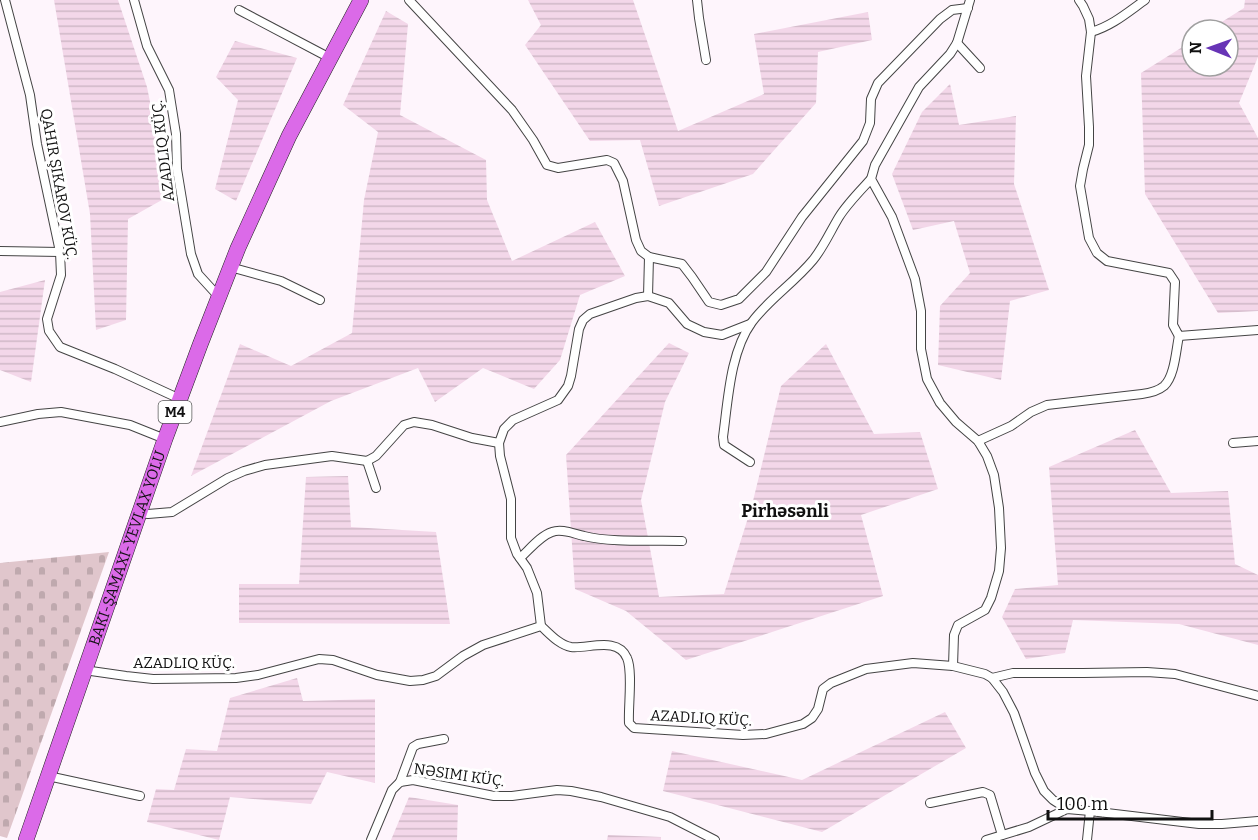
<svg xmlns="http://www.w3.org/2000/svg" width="1258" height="840" viewBox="0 0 1258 840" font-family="Bitter,serif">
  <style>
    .farmland { fill: url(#farmland-rules) }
    .cemetery { fill: url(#cemetery-stones) }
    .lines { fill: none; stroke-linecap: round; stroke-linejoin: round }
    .street-casing { stroke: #444; stroke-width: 10 }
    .highway-casing { stroke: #222; stroke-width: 16 }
    .street { stroke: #fff; stroke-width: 8 }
    .highway { stroke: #db6ae8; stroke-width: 15 }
    .labels { text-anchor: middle; stroke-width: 6; stroke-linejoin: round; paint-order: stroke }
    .shield { fill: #fff; stroke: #585858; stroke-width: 1.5 }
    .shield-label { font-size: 14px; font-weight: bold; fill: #111 }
    .street-label { font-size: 15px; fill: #111; stroke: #fff }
    .quarter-label { font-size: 18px; font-weight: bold; fill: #111; stroke: #fff }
  </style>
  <defs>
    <pattern id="farmland-rules" width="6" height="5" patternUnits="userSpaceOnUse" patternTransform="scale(1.5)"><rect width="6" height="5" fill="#f3d7e9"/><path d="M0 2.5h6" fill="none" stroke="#cfb8c7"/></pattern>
    <pattern id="cemetery-stones" width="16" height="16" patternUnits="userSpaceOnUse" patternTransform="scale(1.5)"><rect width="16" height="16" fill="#e0c6cc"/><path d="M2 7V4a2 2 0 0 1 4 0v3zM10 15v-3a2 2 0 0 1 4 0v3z" fill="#bfa9ae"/></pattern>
  </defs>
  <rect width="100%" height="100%" fill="#fef5fc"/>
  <g class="farmland">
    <polygon points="54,0 118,0 147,87 169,196 128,219 126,320 96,330 90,214"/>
    <polygon points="528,0 633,0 678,131 764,94 754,34 868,12 872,40 818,52 816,103 753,174 659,206 640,140 590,141 525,45 541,25"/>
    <polygon points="1245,0 1258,0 1258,57 1239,103 1258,138 1258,311 1218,313 1145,194 1141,73 1192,41 1192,66 1228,66 1228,30 1209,30 1244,8"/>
    <polygon points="386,11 408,24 400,115 486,160 487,200 512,261 595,222 625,276 580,295 560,360 534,389 483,368 435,402 418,368 331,401 191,476 240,344 291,366 352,333 364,200 378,132 343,105"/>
    <polygon points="235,41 297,58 236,201 215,189 238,100 216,77"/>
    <polygon points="950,84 959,125 1016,116 1014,184 1049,290 1010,301 1001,380 938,365 940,306 970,273 954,221 913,230 892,174 922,112"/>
    <polygon points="45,280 31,382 0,370 0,292"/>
    <polygon points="669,343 689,353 665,402 641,500 659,597 724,594 752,505 781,386 826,344 874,434 920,432 938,489 861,515 883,596 686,660 626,611 575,589 566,455"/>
    <polygon points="1135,430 1171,493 1228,491 1235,564 1258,575 1258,645 1179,624 1073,620 1065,653 1026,659 1002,617 1015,589 1058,585 1049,467"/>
    <polygon points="348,476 351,527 436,532 450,624 239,623 239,584 299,584 306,477"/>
    <polygon points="297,678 303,701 375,699 375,783 327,772 311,804 230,797 219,840 147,822 156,789 174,790 186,749 217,751 230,698"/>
    <polygon points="945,712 966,748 822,832 663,791 672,751 802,780"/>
    <polygon points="409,797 458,805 457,840 391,840"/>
    <polygon points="608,835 661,837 661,840 607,840"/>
  </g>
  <polygon class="cemetery" points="109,552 7,838 0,836 0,563"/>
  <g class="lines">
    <defs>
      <g id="street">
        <polyline points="5,0 30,95 37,144 60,252 61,275 47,319 49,331 60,347 115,369 180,399"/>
        <polyline points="134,0 147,46 169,90 176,134 177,169 191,254 198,274 219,297"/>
        <polyline points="409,0 512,110 533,140 547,165 558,168 607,160 614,163 623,181 636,240 641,251 649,257 682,264 692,277 709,302 721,305 739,299 766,272 802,217 863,141 870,123 871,99 878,83 940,19 952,10 968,8"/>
        <polyline points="697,0 699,18 706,60"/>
        <polyline points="1079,0 1083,6 1089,19 1091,32 1086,76 1089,127 1089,145 1083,169 1080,186 1089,238 1097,253 1107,261 1169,273 1175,282 1173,325 1179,336 1258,330"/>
        <polyline points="239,10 330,58"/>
        <path d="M 1091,32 C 1112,26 1128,12 1145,0"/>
        <polyline points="957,43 980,68"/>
        <polyline points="0,251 60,252"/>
        <polyline points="230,267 281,281 320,300"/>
        <polyline points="648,296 649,257"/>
        <polyline points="0,422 38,414 61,412 130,425 165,439"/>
        <path d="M 978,441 L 1011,426 L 1031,412 L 1047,405 L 1142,394 C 1150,393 1158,391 1164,386 C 1175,376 1176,349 1179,336"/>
        <polyline points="1233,443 1258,441"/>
        <polyline points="367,461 376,488"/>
        <path d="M 750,462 L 724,445 L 723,437 C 728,401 730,352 752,322 C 769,299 794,283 813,260 C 823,248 830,232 839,217 C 847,204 860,191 871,179"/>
        <polyline points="139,513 148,514 172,512 228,478 244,471 265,465 332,456 367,461 376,456 404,425 414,422 432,425 472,438 499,443"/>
        <path d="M 520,558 C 530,549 540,536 552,532 C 562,528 574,534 584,536 C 612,543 652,540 682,541"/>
        <polyline points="541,626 537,593 527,568 517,554 511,538 511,499 500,456 499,443 504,429 513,420 558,400 568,386 571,376 579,329 583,320 590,314 636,298 648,296 669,303 687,324 704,332 722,335 750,324"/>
        <polyline points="953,666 954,635 958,625 985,610 991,598 999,571 1001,548 999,508 994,475 987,456 978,441 956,422 940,403 927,379 921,349 921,311 915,279 892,217 871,179 875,165 919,87 950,54 957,43 970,0"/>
        <path d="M 84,670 L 126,676 L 153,679 L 236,678 L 258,675 L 319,659 L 333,660 L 377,675 L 410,681 L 423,680 L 436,676 L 463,656 L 483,645 L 541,626 C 549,633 559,645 571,647 C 588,649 618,636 627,658 C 633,671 628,707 629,723 L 634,728 L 743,735 L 766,734 L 803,724 L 812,718 L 818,709 L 823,689 L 831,683 L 866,669 L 913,663 L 953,666 L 985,674 L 992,678 L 1003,692 L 1014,713 L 1035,773 L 1044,791 L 1053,800 L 1067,809"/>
        <polyline points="992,678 1013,673 1083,673 1147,672 1175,674 1258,696"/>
        <polyline points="48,776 140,796"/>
        <polyline points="400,782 413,747 418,744 444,739"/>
        <polyline points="930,803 983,792 990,795 1002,835"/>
        <polyline points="371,840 392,790 400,782 413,780 494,796 512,796 557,790 571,791 601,797 670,817 715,840"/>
        <polyline points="986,840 1029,827 1067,809 1090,811 1199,824 1222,824 1258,821"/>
        <polyline points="1087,840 1090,811"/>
      </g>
      <g id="highway">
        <path id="s1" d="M 26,840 L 165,439 L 200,345 L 238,248 L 289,136 L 361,0"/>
      </g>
    </defs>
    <use href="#street" class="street-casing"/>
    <use href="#highway" class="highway-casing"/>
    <use href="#street" class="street"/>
    <use href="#highway" class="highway"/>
  </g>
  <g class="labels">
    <rect class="shield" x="158.5" y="401" width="33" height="22" rx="4.5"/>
    <g class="shield-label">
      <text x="175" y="417">M4</text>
    </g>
    <g class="street-label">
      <text transform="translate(163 151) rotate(-97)" y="5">AZADLIQ KÜÇ.</text>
      <text transform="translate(59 184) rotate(80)" y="5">QAHIR ŞIKAROV KÜÇ.</text>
      <text dy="5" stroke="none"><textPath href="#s1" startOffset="309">BAKI-ŞAMAXI-YEVLAX YOLU</textPath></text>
      <text x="184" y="668">AZADLIQ KÜÇ.</text>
      <text transform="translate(701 718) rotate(3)" y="5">AZADLIQ KÜÇ.</text>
      <text transform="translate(459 775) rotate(8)" y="5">NƏSIMI KÜÇ.</text>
    </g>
    <g class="quarter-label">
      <text x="785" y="517">Pirhəsənli</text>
    </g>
  </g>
  <g transform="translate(1210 48) rotate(271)"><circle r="28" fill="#ffffff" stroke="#a0a0a0" stroke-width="1.5"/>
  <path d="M0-4.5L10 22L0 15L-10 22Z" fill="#6734b6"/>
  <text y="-9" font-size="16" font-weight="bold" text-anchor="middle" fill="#111111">N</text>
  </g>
  <path d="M1048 810v9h164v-9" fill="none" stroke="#111111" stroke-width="3"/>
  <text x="1057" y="810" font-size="18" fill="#111111" stroke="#ffffff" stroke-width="4.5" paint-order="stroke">100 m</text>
</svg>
